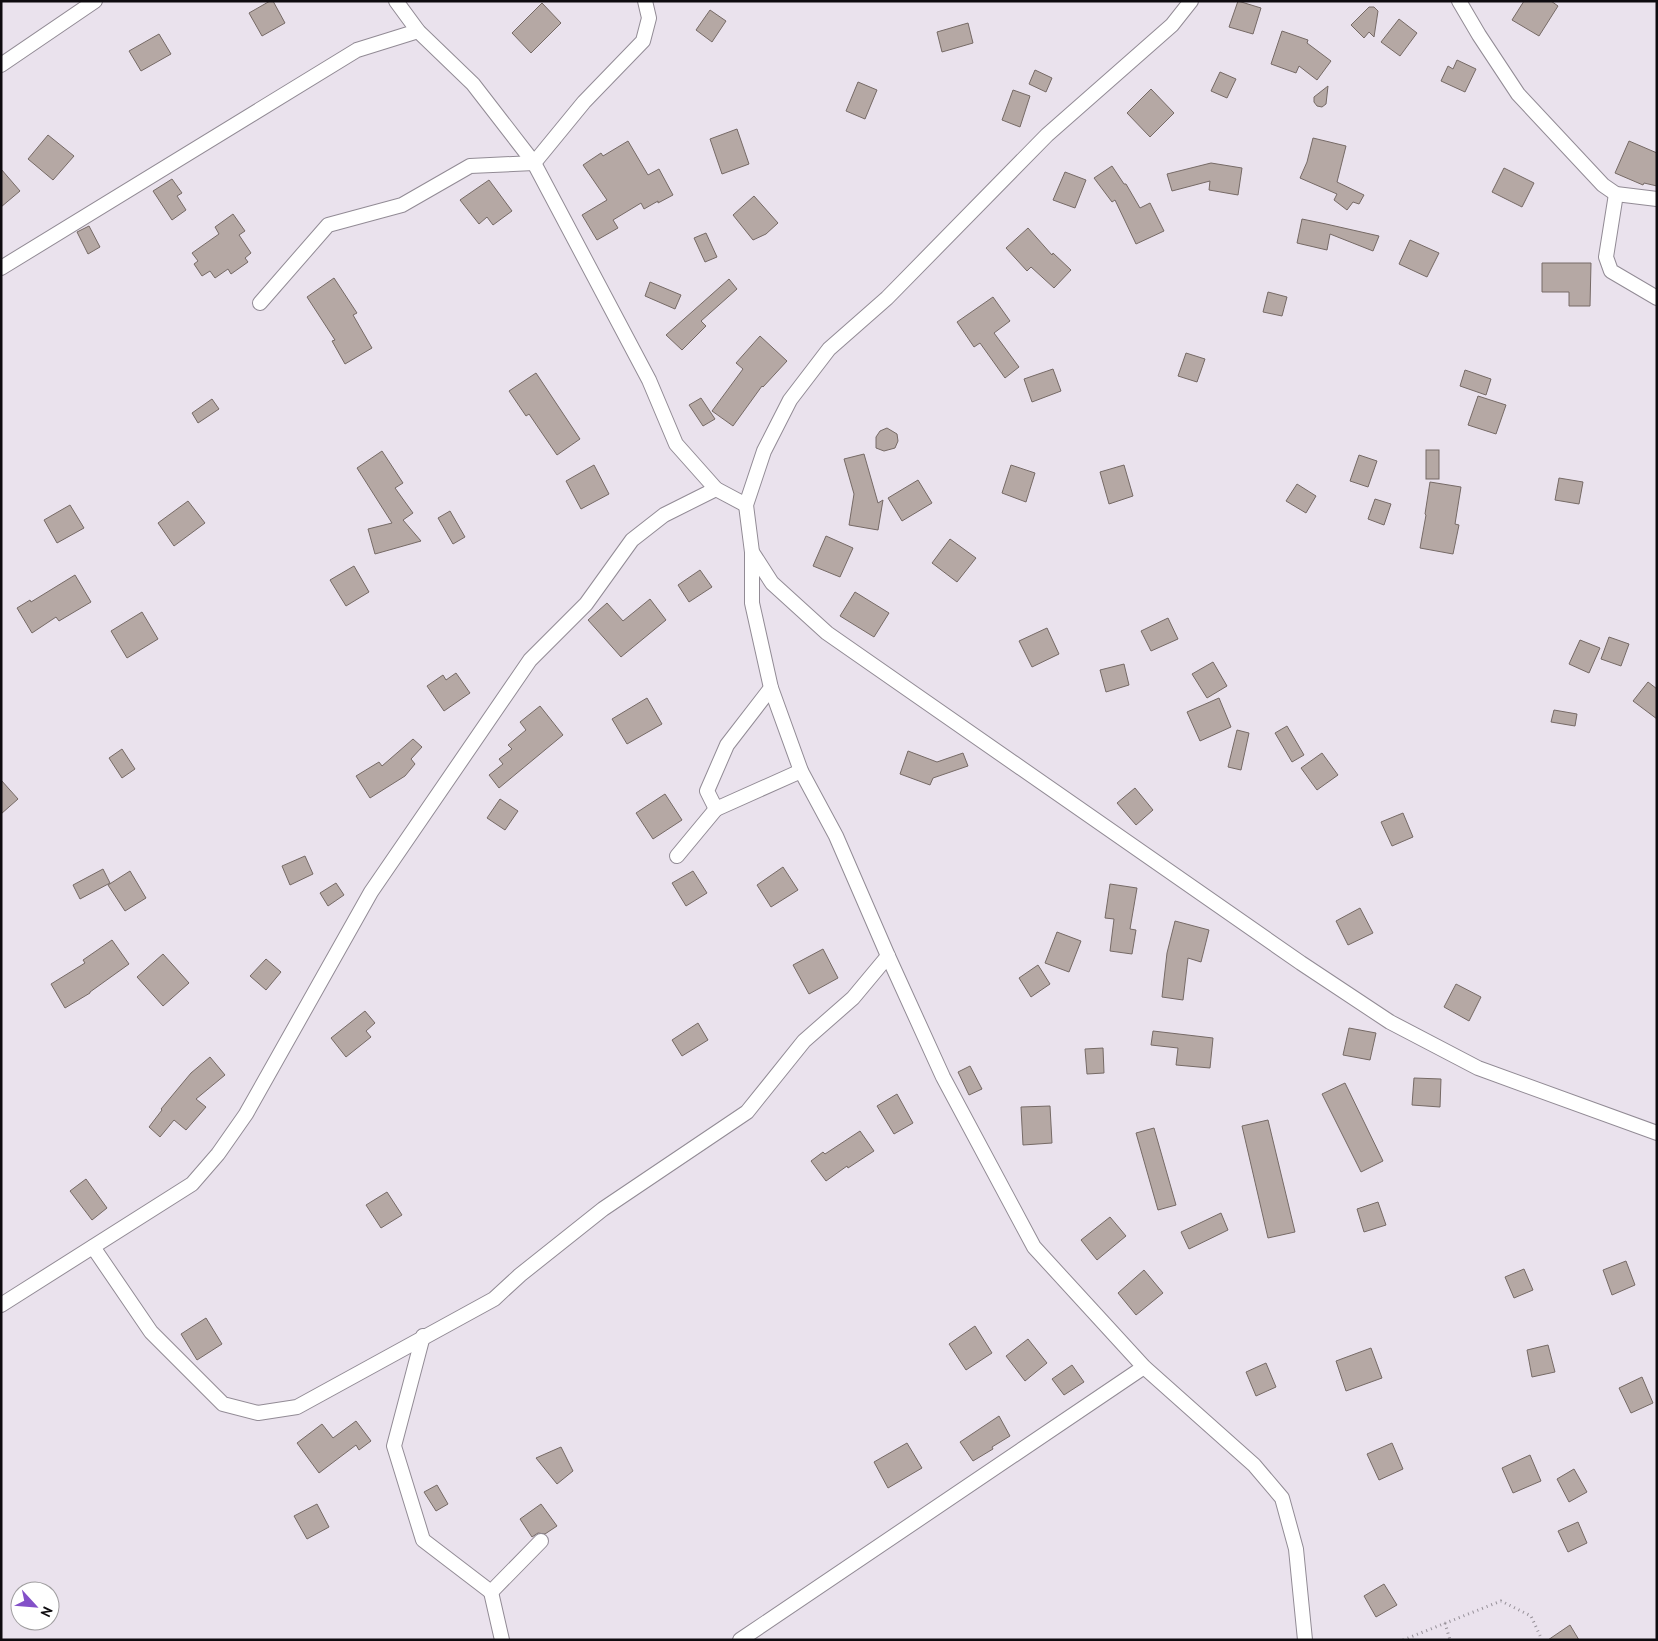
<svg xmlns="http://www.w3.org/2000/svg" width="1658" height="1641" viewBox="0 0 1658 1641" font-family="'PT Sans',sans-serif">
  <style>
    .building { fill: #b5a8a4; stroke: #766a66 }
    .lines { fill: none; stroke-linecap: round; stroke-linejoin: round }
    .street-casing { stroke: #928b95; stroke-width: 16 }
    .path { stroke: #969098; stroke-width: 3; stroke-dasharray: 1 4; stroke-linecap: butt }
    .street { stroke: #fff; stroke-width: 14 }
  </style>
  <rect width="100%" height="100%" fill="#eae2ed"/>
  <g class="building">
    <polygon points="270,1 273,1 285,23 262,36 249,13"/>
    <polygon points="1238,1 1261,8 1253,34 1229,27"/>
    <polygon points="1524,1 1551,1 1558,6 1539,36 1512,20"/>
    <polygon points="542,3 561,23 531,53 512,33"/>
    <polygon points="1369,7 1374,7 1378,11 1374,37 1369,32 1364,38 1351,25"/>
    <polygon points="710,10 726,21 712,42 696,30"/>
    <polygon points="1399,19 1417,33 1400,56 1381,42"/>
    <polygon points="968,23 973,43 942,52 937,32"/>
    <polygon points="1282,31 1308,40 1307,43 1331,61 1317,80 1299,66 1296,73 1271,64"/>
    <polygon points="159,34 171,54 141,71 129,51"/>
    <polygon points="1457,60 1476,69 1465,92 1441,81 1448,66 1453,69"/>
    <polygon points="1035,70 1052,78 1046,92 1029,84"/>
    <polygon points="1220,72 1236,79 1227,98 1211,91"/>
    <polygon points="858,82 877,90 865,119 846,111"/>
    <polygon points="1328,86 1326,104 1322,107 1317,106 1314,102 1314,97"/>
    <polygon points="1151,89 1174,113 1150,137 1127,113"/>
    <polygon points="1013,90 1030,96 1020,127 1002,120"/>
    <polygon points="737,129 749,164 722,174 710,139"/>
    <polygon points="48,135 74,156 53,180 28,159"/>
    <polygon points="1313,138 1346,146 1337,182 1364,195 1359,204 1353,202 1347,210 1334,200 1337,194 1300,178 1307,162"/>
    <polygon points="628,141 648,175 659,169 673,195 658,203 658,201 644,209 641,203 613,220 618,228 597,240 582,215 607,200 583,165 601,153 603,156"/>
    <polygon points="1629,141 1657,153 1657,186 1644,183 1643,185 1615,173"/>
    <polygon points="1211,163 1242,168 1238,195 1209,190 1210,181 1172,191 1167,174"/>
    <polygon points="1112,166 1124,184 1126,184 1140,208 1150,203 1164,231 1136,244 1115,200 1112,202 1094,178"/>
    <polygon points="1504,168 1534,183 1522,207 1492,192"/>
    <polygon points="1,169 20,191 1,207"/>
    <polygon points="1065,172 1086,180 1075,208 1053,200"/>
    <polygon points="172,179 182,193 177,196 186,210 172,220 153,191"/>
    <polygon points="489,180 512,211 493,225 487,217 479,224 460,200"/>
    <polygon points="754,196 778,223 766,234 753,240 733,215"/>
    <polygon points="233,214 245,231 239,235 251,253 245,258 248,262 231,274 228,269 215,278 210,271 202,276 194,264 198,261 192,253 219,234 215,227"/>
    <polygon points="1302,219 1326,224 1379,236 1373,251 1330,234 1327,250 1297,243"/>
    <polygon points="89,226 100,247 88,254 77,232"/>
    <polygon points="1028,228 1052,255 1053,253 1071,270 1054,288 1031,267 1027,271 1006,248"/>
    <polygon points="706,233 717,257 705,262 694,238"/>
    <polygon points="1410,240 1439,253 1427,277 1399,264"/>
    <polygon points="1542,263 1591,263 1590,306 1569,306 1569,292 1542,292"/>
    <polygon points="334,278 357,313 353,315 372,348 345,364 332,341 335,340 307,297"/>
    <polygon points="729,279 737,289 701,321 706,326 682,350 666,335"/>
    <polygon points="650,282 681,295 675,309 645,296"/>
    <polygon points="1268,292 1287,297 1282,316 1263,312"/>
    <polygon points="993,297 1010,321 994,333 1019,367 1005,378 980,343 974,347 957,322"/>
    <polygon points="760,336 787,361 763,387 762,386 733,426 712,411 743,369 736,363"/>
    <polygon points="1186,353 1205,359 1197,382 1178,376"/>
    <polygon points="1053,369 1061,391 1032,402 1024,379"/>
    <polygon points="1465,370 1491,379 1486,395 1460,386"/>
    <polygon points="536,373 580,439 557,455 529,414 526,416 509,391"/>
    <polygon points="1478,396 1506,405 1496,434 1468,425"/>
    <polygon points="701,398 715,419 703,426 689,405"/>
    <polygon points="212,399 219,409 198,423 192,413"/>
    <polygon points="887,428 897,434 898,441 895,448 884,451 876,448 876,437 880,431"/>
    <rect x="1426" y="450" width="13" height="29"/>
    <polygon points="382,451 403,483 395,488 413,513 403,520 421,541 375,554 368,529 392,523 357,468"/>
    <polygon points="864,454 878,503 883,500 878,530 849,525 854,494 844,459"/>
    <polygon points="1359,455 1377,461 1368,487 1350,481"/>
    <polygon points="594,465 609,494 581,509 566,481"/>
    <polygon points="1011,465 1035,473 1026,502 1002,493"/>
    <polygon points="1124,465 1133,496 1109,504 1100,472"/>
    <polygon points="1559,478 1583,482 1579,504 1555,500"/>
    <polygon points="918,480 932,503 902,521 888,498"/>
    <polygon points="1430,482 1461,487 1455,524 1459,525 1453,554 1420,548 1426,515 1425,514"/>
    <polygon points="1297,484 1316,496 1306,513 1286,501"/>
    <polygon points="1375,499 1391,504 1384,525 1368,519"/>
    <polygon points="188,501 205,523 174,546 158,523"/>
    <polygon points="70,505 84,528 57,543 44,520"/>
    <polygon points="450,511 465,537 453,544 438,518"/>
    <polygon points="826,536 853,548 840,577 813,566"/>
    <polygon points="950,539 976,558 957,582 932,563"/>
    <polygon points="354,566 369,592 346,606 330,580"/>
    <polygon points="700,570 712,587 689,602 678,585"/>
    <polygon points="75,575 91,602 59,621 56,617 32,633 17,608 30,600 31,602"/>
    <polygon points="855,592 889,613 874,637 840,616"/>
    <polygon points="650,599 666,620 621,657 588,620 607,603 623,621"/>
    <polygon points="142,612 158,639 127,658 111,631"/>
    <polygon points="1168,618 1178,639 1151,651 1141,631"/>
    <polygon points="1047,628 1059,654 1032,667 1019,641"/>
    <polygon points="1609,637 1629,644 1621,666 1601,659"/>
    <polygon points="1580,640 1600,648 1589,673 1569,664"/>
    <polygon points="1213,662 1227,686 1207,698 1192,674"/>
    <polygon points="1124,664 1129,685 1106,692 1100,670"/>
    <polygon points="456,673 470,693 444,711 427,686 443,675 446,680"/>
    <polygon points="1648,682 1657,689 1657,719 1633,701"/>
    <polygon points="647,698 662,724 627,744 612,719"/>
    <polygon points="1219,698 1231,727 1200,741 1187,712"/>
    <polygon points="540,706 563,735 499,788 489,775 503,764 499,759 512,749 508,745 526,730 520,722"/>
    <polygon points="1554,710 1577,714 1575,726 1551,722"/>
    <polygon points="1287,726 1304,755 1292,762 1275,733"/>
    <polygon points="1237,730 1249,733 1241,770 1228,767"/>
    <polygon points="413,739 422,747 411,759 415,764 405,776 370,798 356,776 379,762 382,766"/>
    <polygon points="122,749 135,769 122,778 109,758"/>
    <polygon points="908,751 937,762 963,753 968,766 933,778 930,785 900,774"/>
    <polygon points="1322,753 1338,775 1317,790 1301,768"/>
    <polygon points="1,780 18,799 1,814"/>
    <polygon points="1135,788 1153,810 1136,825 1117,803"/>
    <polygon points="665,794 682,820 653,839 636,813"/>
    <polygon points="500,799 518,811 505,830 487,818"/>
    <polygon points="1403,813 1413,837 1392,846 1381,822"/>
    <polygon points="305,856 313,874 290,885 282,866"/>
    <polygon points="783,867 798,890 771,907 757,885"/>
    <polygon points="103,869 110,883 80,899 73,885"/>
    <polygon points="130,871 146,898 125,911 108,885"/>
    <polygon points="693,871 707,893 686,906 672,883"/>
    <polygon points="336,883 344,895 328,906 320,893"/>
    <polygon points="1110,884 1137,888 1130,929 1136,930 1132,954 1110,951 1114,919 1105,918"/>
    <polygon points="1360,908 1373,933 1348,945 1336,921"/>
    <polygon points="1175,921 1209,930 1201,962 1188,958 1183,1000 1162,997 1167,953"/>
    <polygon points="1057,932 1081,941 1069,972 1045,963"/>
    <polygon points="112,940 129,964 90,992 90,993 65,1008 51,984 85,963 83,960"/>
    <polygon points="823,949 838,978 809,994 793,965"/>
    <polygon points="163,954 189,983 163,1006 137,977"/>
    <polygon points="266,959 281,972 266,990 250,976"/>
    <polygon points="1038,965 1050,984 1031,997 1019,978"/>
    <polygon points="1456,984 1481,997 1469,1021 1444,1007"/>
    <polygon points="365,1011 375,1023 366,1031 371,1037 346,1057 331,1038"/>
    <polygon points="698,1023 708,1040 682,1056 672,1040"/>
    <polygon points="1349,1028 1376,1033 1370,1060 1343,1055"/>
    <polygon points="1153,1031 1213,1038 1210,1068 1176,1065 1178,1048 1151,1045"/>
    <polygon points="1103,1048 1104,1073 1087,1074 1085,1049"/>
    <polygon points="210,1057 225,1075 196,1099 206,1107 186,1130 174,1120 160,1137 149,1127 162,1110 161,1109 191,1073"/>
    <polygon points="970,1066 982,1089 969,1095 958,1072"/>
    <polygon points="1414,1078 1441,1079 1440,1107 1412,1105"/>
    <polygon points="1345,1083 1383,1161 1361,1172 1322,1094"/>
    <polygon points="897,1094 913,1123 894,1134 877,1106"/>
    <polygon points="1050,1106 1052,1143 1023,1145 1021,1107"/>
    <polygon points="1268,1120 1295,1232 1268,1238 1242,1126"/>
    <polygon points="1154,1128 1176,1205 1158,1210 1136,1133"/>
    <polygon points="860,1131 874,1151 848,1168 847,1166 826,1181 811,1161 823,1152 825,1154"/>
    <polygon points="86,1179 107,1208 92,1220 70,1191"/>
    <polygon points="387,1192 402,1215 381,1228 366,1205"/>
    <polygon points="1378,1202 1386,1225 1364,1232 1357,1209"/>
    <polygon points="1221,1213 1228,1230 1189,1249 1181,1232"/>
    <polygon points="1110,1217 1126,1236 1097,1260 1081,1240"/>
    <polygon points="1626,1261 1635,1285 1612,1295 1603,1270"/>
    <polygon points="1524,1269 1533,1290 1514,1298 1505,1277"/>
    <polygon points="1144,1270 1163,1293 1136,1315 1118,1293"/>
    <polygon points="206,1318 222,1344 197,1360 181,1334"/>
    <polygon points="975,1326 992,1353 966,1370 949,1344"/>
    <polygon points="1028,1339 1047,1363 1025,1381 1006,1356"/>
    <polygon points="1548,1345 1555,1372 1532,1377 1527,1350"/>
    <polygon points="1371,1348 1382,1378 1346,1391 1336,1361"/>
    <polygon points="1266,1363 1276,1387 1256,1396 1246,1372"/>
    <polygon points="1072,1365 1084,1382 1064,1395 1052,1379"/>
    <polygon points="1642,1377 1653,1403 1631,1413 1619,1388"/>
    <polygon points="999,1416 1010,1436 992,1447 993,1449 973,1461 960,1442"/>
    <polygon points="356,1421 371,1441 359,1450 356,1445 319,1473 297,1443 322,1424 333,1438"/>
    <polygon points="907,1443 922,1468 888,1488 874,1462"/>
    <polygon points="1392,1443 1403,1469 1379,1480 1367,1454"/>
    <polygon points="561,1447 573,1471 557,1484 536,1458"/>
    <polygon points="1530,1455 1541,1481 1513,1493 1502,1468"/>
    <polygon points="1574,1469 1587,1492 1569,1502 1557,1479"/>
    <polygon points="437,1485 448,1504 436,1511 424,1492"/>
    <polygon points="317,1504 329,1527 307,1539 294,1516"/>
    <polygon points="541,1504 557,1526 545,1534 538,1533 532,1537 520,1519"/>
    <polygon points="1578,1522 1587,1543 1568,1552 1558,1531"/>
    <polygon points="1384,1584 1397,1605 1376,1617 1364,1596"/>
    <polygon points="1570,1625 1579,1640 1548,1640"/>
  </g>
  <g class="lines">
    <defs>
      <g id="street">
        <polyline points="396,1 418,31 473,84 534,163 649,380 676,444 716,489 746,505"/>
        <polyline points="1191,1 1172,25 1047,135 887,298 829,349 790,400 764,451 746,505 752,552 772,583 827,633 1301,963 1390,1022 1478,1068 1657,1133"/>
        <polyline points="1459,1 1479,35 1518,94 1603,185 1616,194 1657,199"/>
        <polyline points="1,65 95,1"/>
        <polyline points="1616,194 1606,257 1611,271 1657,298"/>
        <polyline points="1,268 357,50 418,31"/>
        <polyline points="260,303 328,225 402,205 470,166 534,163 584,102 643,41 649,18 645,1"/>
        <polyline points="752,552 752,603 771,688 801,771 836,836 888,956 943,1077 1034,1247 1144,1367 1254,1465 1282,1498 1296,1549 1305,1640"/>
        <polyline points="771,688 727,745 707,791 716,809 801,771"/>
        <polyline points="677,856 716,809"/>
        <polyline points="93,1247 151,1332 223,1404 258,1413 297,1407 494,1299 520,1275 603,1209 747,1112 804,1041 853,998 888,956"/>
        <polyline points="1,1305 192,1184 218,1154 246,1114 371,892 530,660 586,604 632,540 664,515 716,489"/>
        <polyline points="423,1336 394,1446 423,1540 491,1592 541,1541"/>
        <polyline points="491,1592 502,1640"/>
        <polyline points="740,1640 1144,1367"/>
      </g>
    </defs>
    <use href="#street" class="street-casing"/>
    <g class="path">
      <polyline points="1445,1623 1450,1640"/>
      <polyline points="1403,1640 1501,1601 1531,1616 1542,1640"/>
    </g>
    <use href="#street" class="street"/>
  </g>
  <rect width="1658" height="1641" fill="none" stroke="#0e0b0f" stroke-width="5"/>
  <g transform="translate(35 1606) rotate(116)"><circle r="24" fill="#ffffff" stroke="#9f9d9f"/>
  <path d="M0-4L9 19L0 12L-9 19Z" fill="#8350c8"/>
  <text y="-8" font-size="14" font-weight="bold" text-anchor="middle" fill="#0e0b0f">N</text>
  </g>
</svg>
